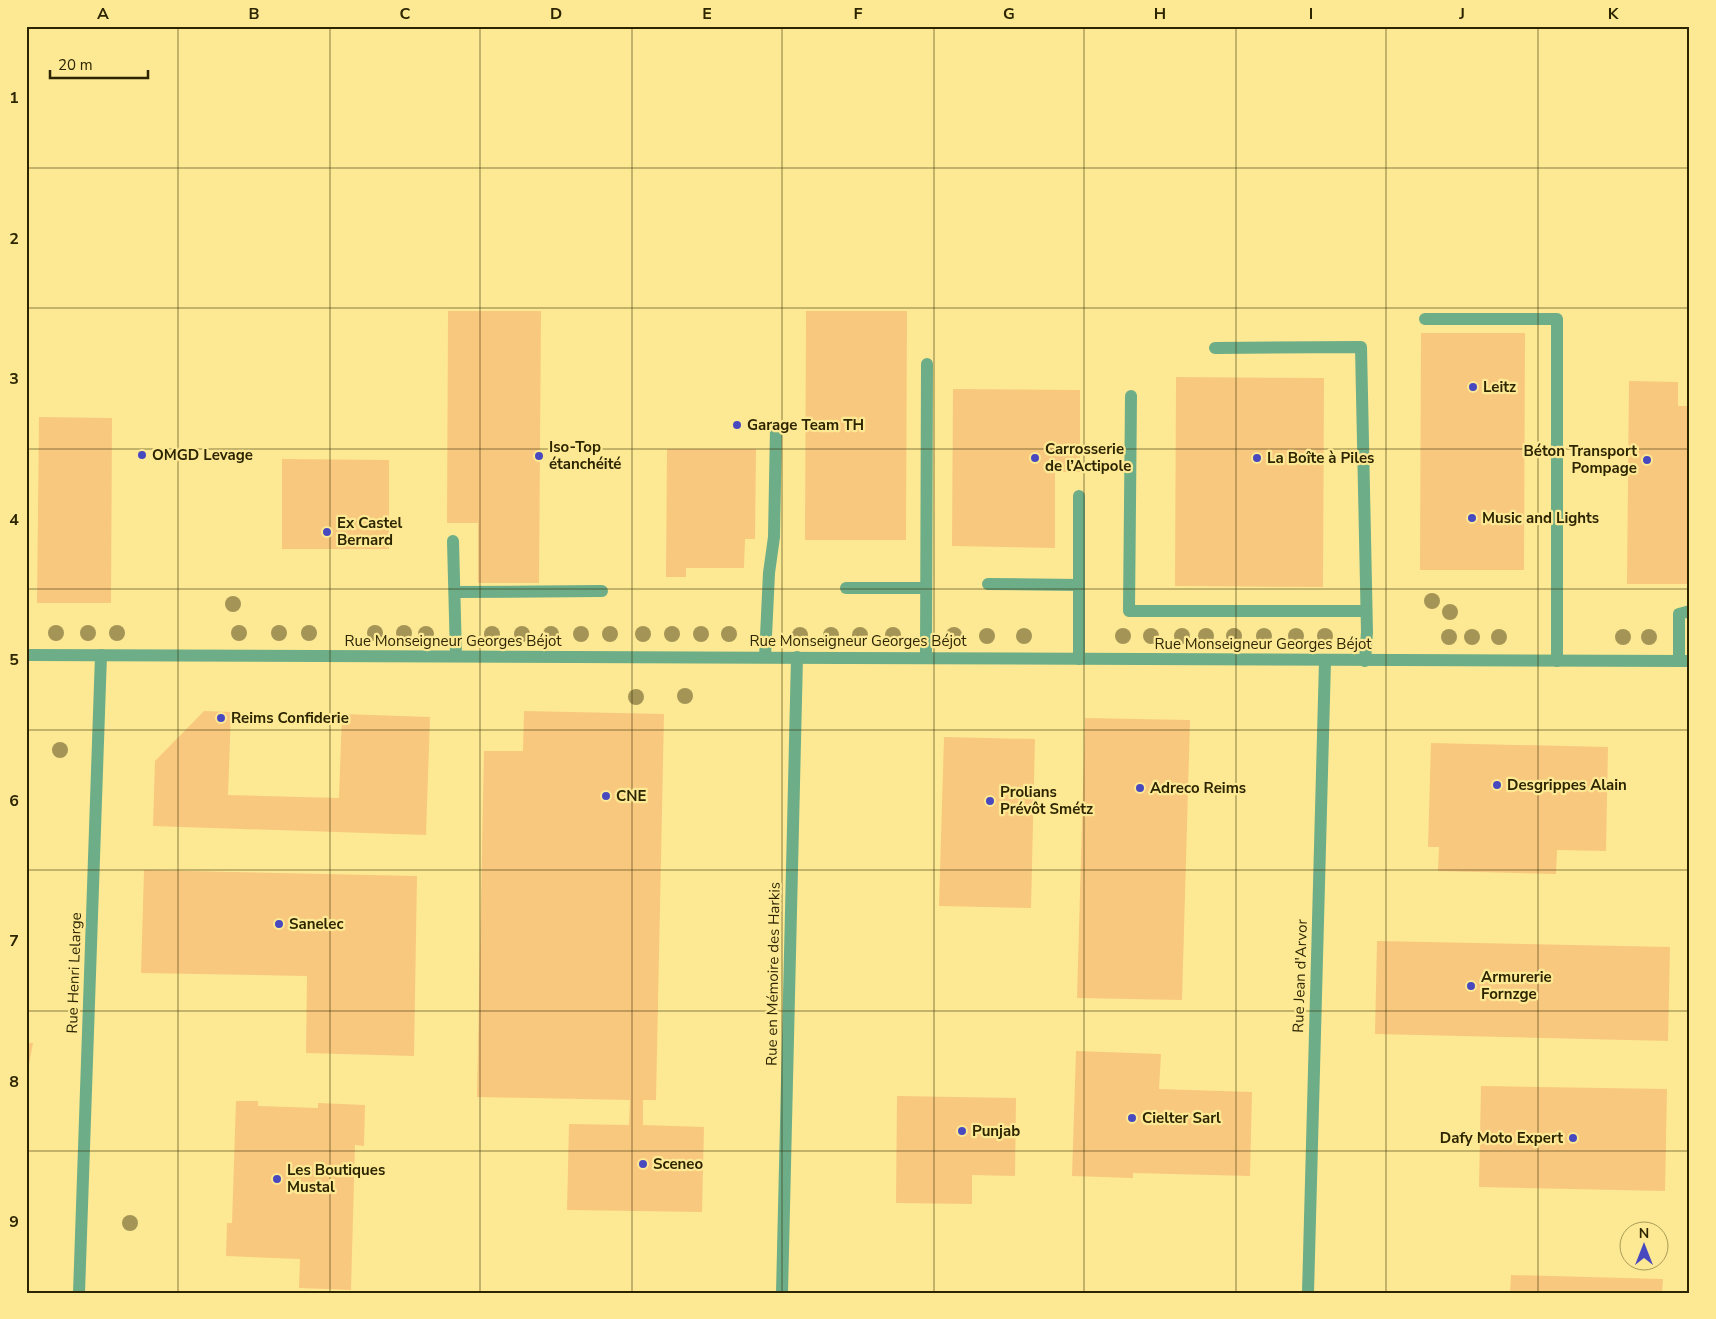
<svg xmlns="http://www.w3.org/2000/svg" width="1716" height="1319" viewBox="0 0 1716 1319" font-family="'Nunito Sans',sans-serif">
  <style>
    .building { fill: #f8c87f }
    .lines { fill: none; stroke-linecap: round; stroke-linejoin: round }
    .service { stroke: #6dad87; stroke-width: 12 }
    .minor { stroke: #6dad87; stroke-width: 12 }
    .tree { fill: #a49556 }
    .grid { fill: none; stroke: #2c2500; stroke-width: 1; stroke-opacity: 0.55 }
    .poi-dot { fill: #4949bf; stroke: #fde993; stroke-width: 2 }
    .labels { text-anchor: middle; stroke-width: 4.5; stroke-linejoin: round; paint-order: stroke }
    .poi-label { font-size: 15px; font-weight: bold; fill: #2c2500; stroke: #fde993; text-anchor: start }
    .street-label { font-size: 15px; fill: #2c2500; stroke: #fde993 }
    .neatline { fill: none; stroke: #2c2500; stroke-width: 2 }
    .grid-label { font-size: 16px; text-anchor: middle; font-weight: bold; fill: #2c2500 }
  </style>
  <rect width="100%" height="100%" fill="#fde993"/>
  <g class="building">
    <polygon points="448,311 541,311 539,583 478,583 478,523 447,523"/>
    <polygon points="806,311 907,311 906,540 805,540"/>
    <polygon points="1421,333 1525,333 1524,570 1420,570"/>
    <polygon points="1176,377 1324,378 1323,587 1175,586"/>
    <polygon points="1629,381 1678,382 1678,406 1690,406 1690,584 1627,584"/>
    <polygon points="953,389 1080,390 1080,472 1055,472 1055,548 952,546"/>
    <polygon points="39,417 112,418 111,603 37,603"/>
    <polygon points="667,449 756,449 755,539 745,539 744,568 686,568 686,577 666,577"/>
    <polygon points="282,459 389,460 389,549 282,549"/>
    <polygon points="204,711 231,712 228,795 339,798 342,714 430,717 426,835 153,826 155,761"/>
    <polygon points="524,711 664,714 656,1100 643,1100 643,1125 704,1127 702,1212 567,1210 569,1124 629,1125 630,1100 477,1097 484,751 523,751"/>
    <polygon points="1085,718 1190,720 1182,1000 1077,998"/>
    <polygon points="944,737 1035,739 1031,908 939,906"/>
    <polygon points="1431,743 1608,747 1606,851 1557,850 1556,874 1438,871 1439,847 1428,847"/>
    <polygon points="144,870 417,876 414,1056 306,1053 307,976 141,973"/>
    <polygon points="1377,941 1670,947 1668,1041 1375,1034"/>
    <polygon points="26,1043 33,1043 27,1075 26,1075"/>
    <polygon points="1076,1051 1161,1054 1159,1089 1252,1092 1250,1176 1133,1173 1133,1178 1072,1176"/>
    <polygon points="1481,1086 1667,1089 1665,1191 1479,1187"/>
    <polygon points="897,1096 1016,1098 1015,1176 972,1175 972,1204 896,1203"/>
    <polygon points="236,1101 258,1101 258,1106 318,1108 318,1103 365,1105 364,1146 355,1145 351,1290 299,1288 300,1259 226,1256 227,1223 232,1223"/>
    <polygon points="1511,1275 1663,1279 1662,1293 1510,1293"/>
  </g>
  <g class="lines">
    <g class="service">
      <polyline points="1425,319 1557,319 1557,661"/>
      <polyline points="1215,348 1361,347 1367,632 1365,661"/>
      <polyline points="1131,396 1129,611 1366,611"/>
      <polyline points="1079,496 1079,659"/>
      <polyline points="453,541 456,656"/>
      <polyline points="988,584 1079,585"/>
      <polyline points="846,588 926,588"/>
      <polyline points="455,592 602,591"/>
      <polyline points="765,657 769,573 774,537 776,428"/>
      <polyline points="926,658 927,364"/>
      <polyline points="1679,661 1679,614 1690,611"/>
    </g>
    <g class="minor">
      <polyline points="26,655 1690,661"/>
      <polyline points="79,1293 101,655"/>
      <polyline points="782,1293 797,657"/>
      <polyline points="1308,1293 1325,661"/>
    </g>
  </g>
  <g class="tree">
    <circle cx="1432" cy="601" r="8"/>
    <circle cx="233" cy="604" r="8"/>
    <circle cx="1450" cy="612" r="8"/>
    <circle cx="56" cy="633" r="8"/>
    <circle cx="88" cy="633" r="8"/>
    <circle cx="117" cy="633" r="8"/>
    <circle cx="239" cy="633" r="8"/>
    <circle cx="279" cy="633" r="8"/>
    <circle cx="309" cy="633" r="8"/>
    <circle cx="375" cy="633" r="8"/>
    <circle cx="404" cy="633" r="8"/>
    <circle cx="426" cy="634" r="8"/>
    <circle cx="492" cy="634" r="8"/>
    <circle cx="522" cy="634" r="8"/>
    <circle cx="551" cy="634" r="8"/>
    <circle cx="581" cy="634" r="8"/>
    <circle cx="610" cy="634" r="8"/>
    <circle cx="643" cy="634" r="8"/>
    <circle cx="672" cy="634" r="8"/>
    <circle cx="701" cy="634" r="8"/>
    <circle cx="729" cy="634" r="8"/>
    <circle cx="800" cy="635" r="8"/>
    <circle cx="831" cy="635" r="8"/>
    <circle cx="860" cy="635" r="8"/>
    <circle cx="893" cy="635" r="8"/>
    <circle cx="954" cy="635" r="8"/>
    <circle cx="987" cy="636" r="8"/>
    <circle cx="1024" cy="636" r="8"/>
    <circle cx="1123" cy="636" r="8"/>
    <circle cx="1151" cy="636" r="8"/>
    <circle cx="1182" cy="636" r="8"/>
    <circle cx="1206" cy="636" r="8"/>
    <circle cx="1234" cy="636" r="8"/>
    <circle cx="1264" cy="636" r="8"/>
    <circle cx="1296" cy="636" r="8"/>
    <circle cx="1325" cy="636" r="8"/>
    <circle cx="1449" cy="637" r="8"/>
    <circle cx="1472" cy="637" r="8"/>
    <circle cx="1499" cy="637" r="8"/>
    <circle cx="1623" cy="637" r="8"/>
    <circle cx="1649" cy="637" r="8"/>
    <circle cx="685" cy="696" r="8"/>
    <circle cx="636" cy="697" r="8"/>
    <circle cx="60" cy="750" r="8"/>
    <circle cx="130" cy="1223" r="8"/>
  </g>
  <path class="grid" d="M 178,26 L 178,1293M 330,26 L 330,1293M 480,26 L 480,1293M 632,26 L 632,1293M 782,26 L 782,1293M 934,26 L 934,1293M 1084,26 L 1084,1293M 1236,26 L 1236,1293M 1386,26 L 1386,1293M 1538,26 L 1538,1293M 26,168 L 1690,168M 26,308 L 1690,308M 26,449 L 1690,449M 26,589 L 1690,589M 26,730 L 1690,730M 26,870 L 1690,870M 26,1011 L 1690,1011M 26,1151 L 1690,1151"/>
  <g class="poi-dot">
    <circle cx="1473" cy="387" r="5"/>
    <circle cx="737" cy="425" r="5"/>
    <circle cx="142" cy="455" r="5"/>
    <circle cx="539" cy="456" r="5"/>
    <circle cx="1035" cy="458" r="5"/>
    <circle cx="1257" cy="458" r="5"/>
    <circle cx="1647" cy="460" r="5"/>
    <circle cx="1472" cy="518" r="5"/>
    <circle cx="327" cy="532" r="5"/>
    <circle cx="221" cy="718" r="5"/>
    <circle cx="1497" cy="785" r="5"/>
    <circle cx="1140" cy="788" r="5"/>
    <circle cx="606" cy="796" r="5"/>
    <circle cx="990" cy="801" r="5"/>
    <circle cx="279" cy="924" r="5"/>
    <circle cx="1471" cy="986" r="5"/>
    <circle cx="1132" cy="1118" r="5"/>
    <circle cx="962" cy="1131" r="5"/>
    <circle cx="1573" cy="1138" r="5"/>
    <circle cx="643" cy="1164" r="5"/>
    <circle cx="277" cy="1179" r="5"/>
  </g>
  <g class="labels">
    <g class="poi-label">
      <text x="1483" y="392">Leitz</text>
      <text x="747" y="430">Garage Team TH</text>
      <text x="549" y="452">Iso-Top<tspan x="549" dy="17">étanchéité</tspan></text>
      <text x="1045" y="454">Carrosserie<tspan x="1045" dy="17">de l’Actipole</tspan></text>
      <text x="1637" y="456" text-anchor="end">Béton Transport<tspan x="1637" dy="17">Pompage</tspan></text>
      <text x="152" y="460">OMGD Levage</text>
      <text x="1267" y="463">La Boîte à Piles</text>
      <text x="1482" y="523">Music and Lights</text>
      <text x="337" y="528">Ex Castel<tspan x="337" dy="17">Bernard</tspan></text>
      <text x="231" y="723">Reims Confiderie</text>
      <text x="1507" y="790">Desgrippes Alain</text>
      <text x="1150" y="793">Adreco Reims</text>
      <text x="1000" y="797">Prolians<tspan x="1000" dy="17">Prévôt Smétz</tspan></text>
      <text x="616" y="801">CNE</text>
      <text x="289" y="929">Sanelec</text>
      <text x="1481" y="982">Armurerie<tspan x="1481" dy="17">Fornzge</tspan></text>
      <text x="1142" y="1123">Cielter Sarl</text>
      <text x="972" y="1136">Punjab</text>
      <text x="1563" y="1143" text-anchor="end">Dafy Moto Expert</text>
      <text x="653" y="1169">Sceneo</text>
      <text x="287" y="1175">Les Boutiques<tspan x="287" dy="17">Mustal</tspan></text>
    </g>
    <g class="street-label">
      <text x="453" y="646">Rue Monseigneur Georges Béjot</text>
      <text x="858" y="646">Rue Monseigneur Georges Béjot</text>
      <text x="1263" y="649">Rue Monseigneur Georges Béjot</text>
      <text transform="translate(74 973) rotate(-88)" y="5">Rue Henri Lelarge</text>
      <text transform="translate(773 974) rotate(-89)" y="5">Rue en Mémoire des Harkis</text>
      <text transform="translate(1300 976) rotate(-88)" y="5">Rue Jean d'Arvor</text>
    </g>
  </g>
  <rect width="1716" height="1319" fill="none" stroke="#fde993" stroke-width="55"/>
  <g transform="translate(1644 1246)"><circle r="24" fill="#fde993" stroke="#a99b58"/>
  <path d="M0-4L9 19L0 12L-9 19Z" fill="#4949bf"/>
  <text y="-8" font-size="14" font-weight="bold" text-anchor="middle" fill="#2c2500">N</text>
  </g>
  <path d="M50 70v8h98v-8" fill="none" stroke="#2c2500" stroke-width="2.5"/>
  <text x="58" y="70" font-size="15" fill="#2c2500" stroke="#fde993" stroke-width="4" paint-order="stroke">20 m</text>
  <rect x="28" y="28" width="1660" height="1264" class="neatline"/>
  <g class="grid-label">
    <text x="103" y="19">A</text>
    <text x="254" y="19">B</text>
    <text x="405" y="19">C</text>
    <text x="556" y="19">D</text>
    <text x="707" y="19">E</text>
    <text x="858" y="19">F</text>
    <text x="1009" y="19">G</text>
    <text x="1160" y="19">H</text>
    <text x="1311" y="19">I</text>
    <text x="1462" y="19">J</text>
    <text x="1613" y="19">K</text>
    <text x="14" y="103">1</text>
    <text x="14" y="244">2</text>
    <text x="14" y="384">3</text>
    <text x="14" y="525">4</text>
    <text x="14" y="665">5</text>
    <text x="14" y="806">6</text>
    <text x="14" y="946">7</text>
    <text x="14" y="1087">8</text>
    <text x="14" y="1227">9</text>
  </g>
</svg>
